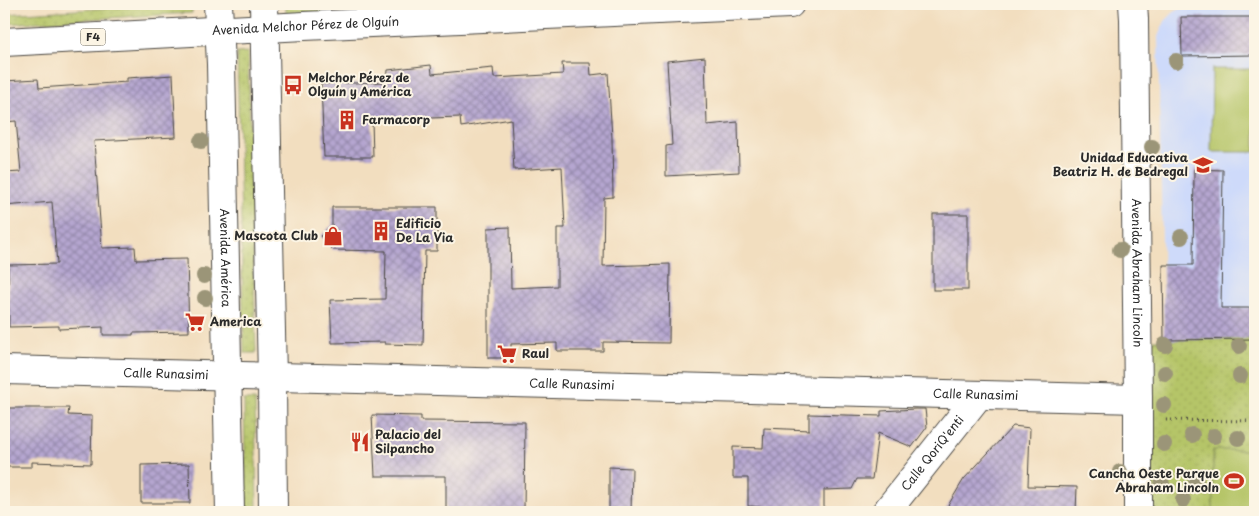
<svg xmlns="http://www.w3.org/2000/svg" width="1259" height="516" viewBox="0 0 1259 516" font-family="'Playpen Sans',sans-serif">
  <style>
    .built { fill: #cedafa }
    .grass { fill: url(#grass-dots); stroke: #70784a }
    .garden { fill: #b5c568; stroke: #70784a }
    .building { fill: url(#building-cross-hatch) }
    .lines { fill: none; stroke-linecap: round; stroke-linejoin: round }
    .minor-casing { stroke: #494641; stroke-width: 30 }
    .tertiary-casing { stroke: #494641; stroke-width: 30 }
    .primary-casing { stroke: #494641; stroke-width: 30 }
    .trunk-casing { stroke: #494641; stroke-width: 30 }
    .path { stroke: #494641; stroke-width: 3; stroke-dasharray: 1 4; stroke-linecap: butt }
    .minor { stroke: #fff; stroke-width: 28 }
    .tertiary { stroke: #fff; stroke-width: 28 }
    .primary { stroke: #fff; stroke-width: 28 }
    .trunk { stroke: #fff; stroke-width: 28 }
    .tree { fill: #9b9578 }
    .labels { text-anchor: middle; stroke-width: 4; stroke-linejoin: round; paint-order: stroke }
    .shield { fill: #fcf5e5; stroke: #6a6863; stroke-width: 1 }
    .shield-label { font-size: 11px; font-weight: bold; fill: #2b2b2b }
    .street-label { font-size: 12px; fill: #2b2b2b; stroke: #fcf5e5 }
    .poi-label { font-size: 12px; font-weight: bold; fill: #2b2b2b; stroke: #fcf5e5; text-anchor: start }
  </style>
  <defs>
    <pattern id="grass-dots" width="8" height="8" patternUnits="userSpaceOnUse" patternTransform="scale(1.25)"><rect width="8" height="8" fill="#b5c568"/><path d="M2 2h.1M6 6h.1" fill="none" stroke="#9ca95a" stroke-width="1.8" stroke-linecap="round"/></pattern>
    <pattern id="building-cross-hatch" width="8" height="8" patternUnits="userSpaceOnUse" patternTransform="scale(1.25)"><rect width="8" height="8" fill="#b5a6d0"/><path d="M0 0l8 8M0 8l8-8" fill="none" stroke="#9387a9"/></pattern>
  </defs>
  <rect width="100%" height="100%" fill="#fcf5e5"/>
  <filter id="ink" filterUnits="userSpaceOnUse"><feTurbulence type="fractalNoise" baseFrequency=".02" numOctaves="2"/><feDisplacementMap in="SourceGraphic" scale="10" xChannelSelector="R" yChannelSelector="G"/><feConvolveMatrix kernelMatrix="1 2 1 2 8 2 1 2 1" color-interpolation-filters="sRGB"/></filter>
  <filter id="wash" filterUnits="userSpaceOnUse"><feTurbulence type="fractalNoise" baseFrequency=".0096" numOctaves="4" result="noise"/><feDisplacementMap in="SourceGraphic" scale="20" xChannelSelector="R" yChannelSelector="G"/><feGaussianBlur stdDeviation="1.12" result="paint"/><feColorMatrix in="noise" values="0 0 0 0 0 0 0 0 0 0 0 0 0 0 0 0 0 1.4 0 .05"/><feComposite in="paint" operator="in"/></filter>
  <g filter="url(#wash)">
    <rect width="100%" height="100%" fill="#f2debf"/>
    <polygon class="built" points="1208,4 1255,4 1255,339 1164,340 1158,37 1165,21 1174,12 1184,7"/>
    <g class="grass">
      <polygon points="185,4 192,4 192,13 4,24 4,14"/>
      <polygon points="286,4 498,4 286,15"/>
      <polygon points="248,52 256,353 244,353 237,53"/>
      <polygon points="1255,339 1255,512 1151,512 1152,340"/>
      <polygon points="244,400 255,400 257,512 246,512"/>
    </g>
    <g class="garden">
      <polygon points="1212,69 1255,69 1255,152 1211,152"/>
      <rect x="1213" y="450" width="42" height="62"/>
    </g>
    <g id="blocks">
      <g class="building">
        <polygon points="1181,17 1255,17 1255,55 1182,56"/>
        <polygon points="705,57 707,125 738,122 739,172 666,176 666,146 672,145 667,61"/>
        <polygon points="562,63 590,63 591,75 608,73 612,138 613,197 604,198 603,266 670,264 669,343 603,342 603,351 557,351 557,343 511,344 511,358 488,358 488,228 510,227 511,288 557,286 557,228 565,228 562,167 514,170 511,119 461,127 460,117 372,120 373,157 324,157 321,84 387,82 388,70 431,65 432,74 493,68 494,78 563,74"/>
        <polygon points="173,75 176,137 94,141 102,248 135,247 136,260 187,259 189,332 133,333 133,335 103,335 103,327 59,329 59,326 9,327 8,265 57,264 52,202 4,206 4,173 21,172 16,121 4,122 4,81 38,79 39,88 127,82 127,78"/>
        <polygon points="1194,169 1223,170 1221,308 1255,308 1255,339 1164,340 1163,265 1193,265"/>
        <polygon points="332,207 437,207 437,251 425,251 423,345 385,344 385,342 332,343 330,300 385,299 386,251 333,250 320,236 332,225"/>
        <rect x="933" y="214" width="35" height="76"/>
        <polygon points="4,408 69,408 68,415 92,416 91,464 32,462 32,467 4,467"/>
        <polygon points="915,409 925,409 927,427 912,447 878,433 872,479 857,479 852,489 824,490 824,511 748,506 748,478 733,478 733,447 763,448 764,428 809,430 809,414 881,416 881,411"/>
        <polygon points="372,415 421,416 421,421 525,422 524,512 446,512 446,476 375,476"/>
        <polygon points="1013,426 1030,428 1028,486 1077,487 1076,512 944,512 964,479"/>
        <polygon points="189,464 190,503 141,503 141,465"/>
        <polygon points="609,467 632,468 631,512 609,512"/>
      </g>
    </g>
  </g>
  <g filter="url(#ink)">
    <use href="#blocks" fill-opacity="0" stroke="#494641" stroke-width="1"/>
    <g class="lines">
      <defs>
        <g id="minor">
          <path id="s1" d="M 4,370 L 1138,399"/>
          <path id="s2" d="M 886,512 L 979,395"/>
        </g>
        <g id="tertiary">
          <path id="s3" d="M 1133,4 L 1134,19 L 1138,399 L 1138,512"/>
        </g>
        <g id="primary">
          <path id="s4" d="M 218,4 L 221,64 L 230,512"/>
          <polyline points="264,4 272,377 273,512"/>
        </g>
        <g id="trunk">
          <path id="s5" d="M 4,42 L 304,26 L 790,4"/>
        </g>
      </defs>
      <use href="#minor" class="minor-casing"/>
      <use href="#tertiary" class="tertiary-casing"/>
      <use href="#primary" class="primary-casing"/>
      <use href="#trunk" class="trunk-casing"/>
      <polyline class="path" points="1166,420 1255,421"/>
      <use href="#minor" class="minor"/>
      <use href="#tertiary" class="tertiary"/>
      <use href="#primary" class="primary"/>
      <use href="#trunk" class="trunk"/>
    </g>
    <g class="tree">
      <circle cx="1176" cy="61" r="8"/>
      <circle cx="201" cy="141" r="8"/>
      <circle cx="1152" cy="147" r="8"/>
      <circle cx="1181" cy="237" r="8"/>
      <circle cx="1120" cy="250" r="8"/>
      <circle cx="204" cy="276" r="8"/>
      <circle cx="205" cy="298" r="8"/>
      <circle cx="1165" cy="345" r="8"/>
      <circle cx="1239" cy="346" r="8"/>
      <circle cx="1165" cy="373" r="8"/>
      <circle cx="1240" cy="376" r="8"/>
      <circle cx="1164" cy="405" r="8"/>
      <circle cx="1192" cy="435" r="8"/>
      <circle cx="1214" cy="436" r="8"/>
      <circle cx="1238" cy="438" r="8"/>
      <circle cx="1164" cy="444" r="8"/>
      <circle cx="1120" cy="472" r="8"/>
      <circle cx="1196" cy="480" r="8"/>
      <circle cx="1162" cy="484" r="8"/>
      <circle cx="1183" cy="500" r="8"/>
    </g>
  </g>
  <defs>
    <symbol id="bus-bare" viewBox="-9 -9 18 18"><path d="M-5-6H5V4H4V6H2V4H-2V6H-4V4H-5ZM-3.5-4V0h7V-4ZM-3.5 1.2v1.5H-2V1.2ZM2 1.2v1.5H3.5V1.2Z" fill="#c8321e" stroke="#fcf5e5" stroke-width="2.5" paint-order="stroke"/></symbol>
    <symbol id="building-bare" viewBox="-9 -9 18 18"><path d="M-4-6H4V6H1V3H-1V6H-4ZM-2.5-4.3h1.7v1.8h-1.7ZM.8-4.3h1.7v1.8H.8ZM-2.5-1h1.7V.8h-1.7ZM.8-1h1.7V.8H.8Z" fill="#c8321e" stroke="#fcf5e5" stroke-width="2.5" paint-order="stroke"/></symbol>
    <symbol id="school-bare" viewBox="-9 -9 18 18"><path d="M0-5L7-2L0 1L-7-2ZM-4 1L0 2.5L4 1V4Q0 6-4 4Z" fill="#c8321e" stroke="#fcf5e5" stroke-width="2.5" paint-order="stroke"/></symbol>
    <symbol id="shop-bare" viewBox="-9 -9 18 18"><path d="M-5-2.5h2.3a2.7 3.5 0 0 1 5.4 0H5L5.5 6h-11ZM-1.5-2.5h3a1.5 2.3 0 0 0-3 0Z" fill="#c8321e" stroke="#fcf5e5" stroke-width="2.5" paint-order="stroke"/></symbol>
    <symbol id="supermarket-bare" viewBox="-9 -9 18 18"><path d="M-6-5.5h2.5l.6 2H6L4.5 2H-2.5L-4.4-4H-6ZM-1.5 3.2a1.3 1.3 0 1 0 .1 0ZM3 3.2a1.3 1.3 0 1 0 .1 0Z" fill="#c8321e" stroke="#fcf5e5" stroke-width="2.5" paint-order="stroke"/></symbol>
    <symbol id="restaurant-bare" viewBox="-9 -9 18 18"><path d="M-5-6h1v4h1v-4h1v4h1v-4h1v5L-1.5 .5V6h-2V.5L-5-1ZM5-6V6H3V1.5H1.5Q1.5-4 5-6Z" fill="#c8321e" stroke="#fcf5e5" stroke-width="2.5" paint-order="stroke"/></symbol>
    <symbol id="stadium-bare" viewBox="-9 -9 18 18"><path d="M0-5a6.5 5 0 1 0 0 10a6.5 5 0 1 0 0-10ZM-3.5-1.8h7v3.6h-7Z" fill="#c8321e" stroke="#fcf5e5" stroke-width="2.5" paint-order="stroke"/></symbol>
  </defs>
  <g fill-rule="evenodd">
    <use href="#bus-bare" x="279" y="71" width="28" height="28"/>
    <use href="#building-bare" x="333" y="106" width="28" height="28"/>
    <use href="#school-bare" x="1189" y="151" width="28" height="28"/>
    <use href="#building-bare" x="367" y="217" width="28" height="28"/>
    <use href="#shop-bare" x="319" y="222" width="28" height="28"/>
    <use href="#supermarket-bare" x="181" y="308" width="28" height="28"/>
    <use href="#supermarket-bare" x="493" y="340" width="28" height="28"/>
    <use href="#restaurant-bare" x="346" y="428" width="28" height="28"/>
    <use href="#stadium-bare" x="1220" y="467" width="28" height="28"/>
  </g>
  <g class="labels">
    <rect class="shield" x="80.5" y="28.5" width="25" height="17" rx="4"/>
    <g class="shield-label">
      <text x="93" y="41">F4</text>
    </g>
    <g class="street-label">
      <text dy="4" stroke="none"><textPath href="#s5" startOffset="302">Avenida Melchor Pérez de Olguín</textPath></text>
      <text dy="4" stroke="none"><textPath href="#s4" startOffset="254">Avenida América</textPath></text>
      <text dy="4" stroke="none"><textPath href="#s3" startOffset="269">Avenida Abraham Lincoln</textPath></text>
      <text dy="4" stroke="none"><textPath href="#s1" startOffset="162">Calle Runasimi</textPath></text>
      <text dy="4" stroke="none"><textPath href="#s1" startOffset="568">Calle Runasimi</textPath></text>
      <text dy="4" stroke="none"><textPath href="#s1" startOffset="972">Calle Runasimi</textPath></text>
      <text dy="4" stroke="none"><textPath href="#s2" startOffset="75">Calle QoriQ'enti</textPath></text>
    </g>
    <g class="poi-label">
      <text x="308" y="82">Melchor Pérez de<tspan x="308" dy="14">Olguín y América</tspan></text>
      <text x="362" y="124">Farmacorp</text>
      <text x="1188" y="162" text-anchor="end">Unidad Educativa<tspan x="1188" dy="14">Beatriz H. de Bedregal</tspan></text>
      <text x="396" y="228">Edificio<tspan x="396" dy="14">De La Via</tspan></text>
      <text x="318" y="240" text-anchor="end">Mascota Club</text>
      <text x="210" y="326">America</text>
      <text x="522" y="358">Raul</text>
      <text x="375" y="439">Palacio del<tspan x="375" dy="14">Silpancho</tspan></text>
      <text x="1219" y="478" text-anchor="end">Cancha Oeste Parque<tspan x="1219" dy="14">Abraham Lincoln</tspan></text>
    </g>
  </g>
  <rect width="1259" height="516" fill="none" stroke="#fcf5e5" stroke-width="20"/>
</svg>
